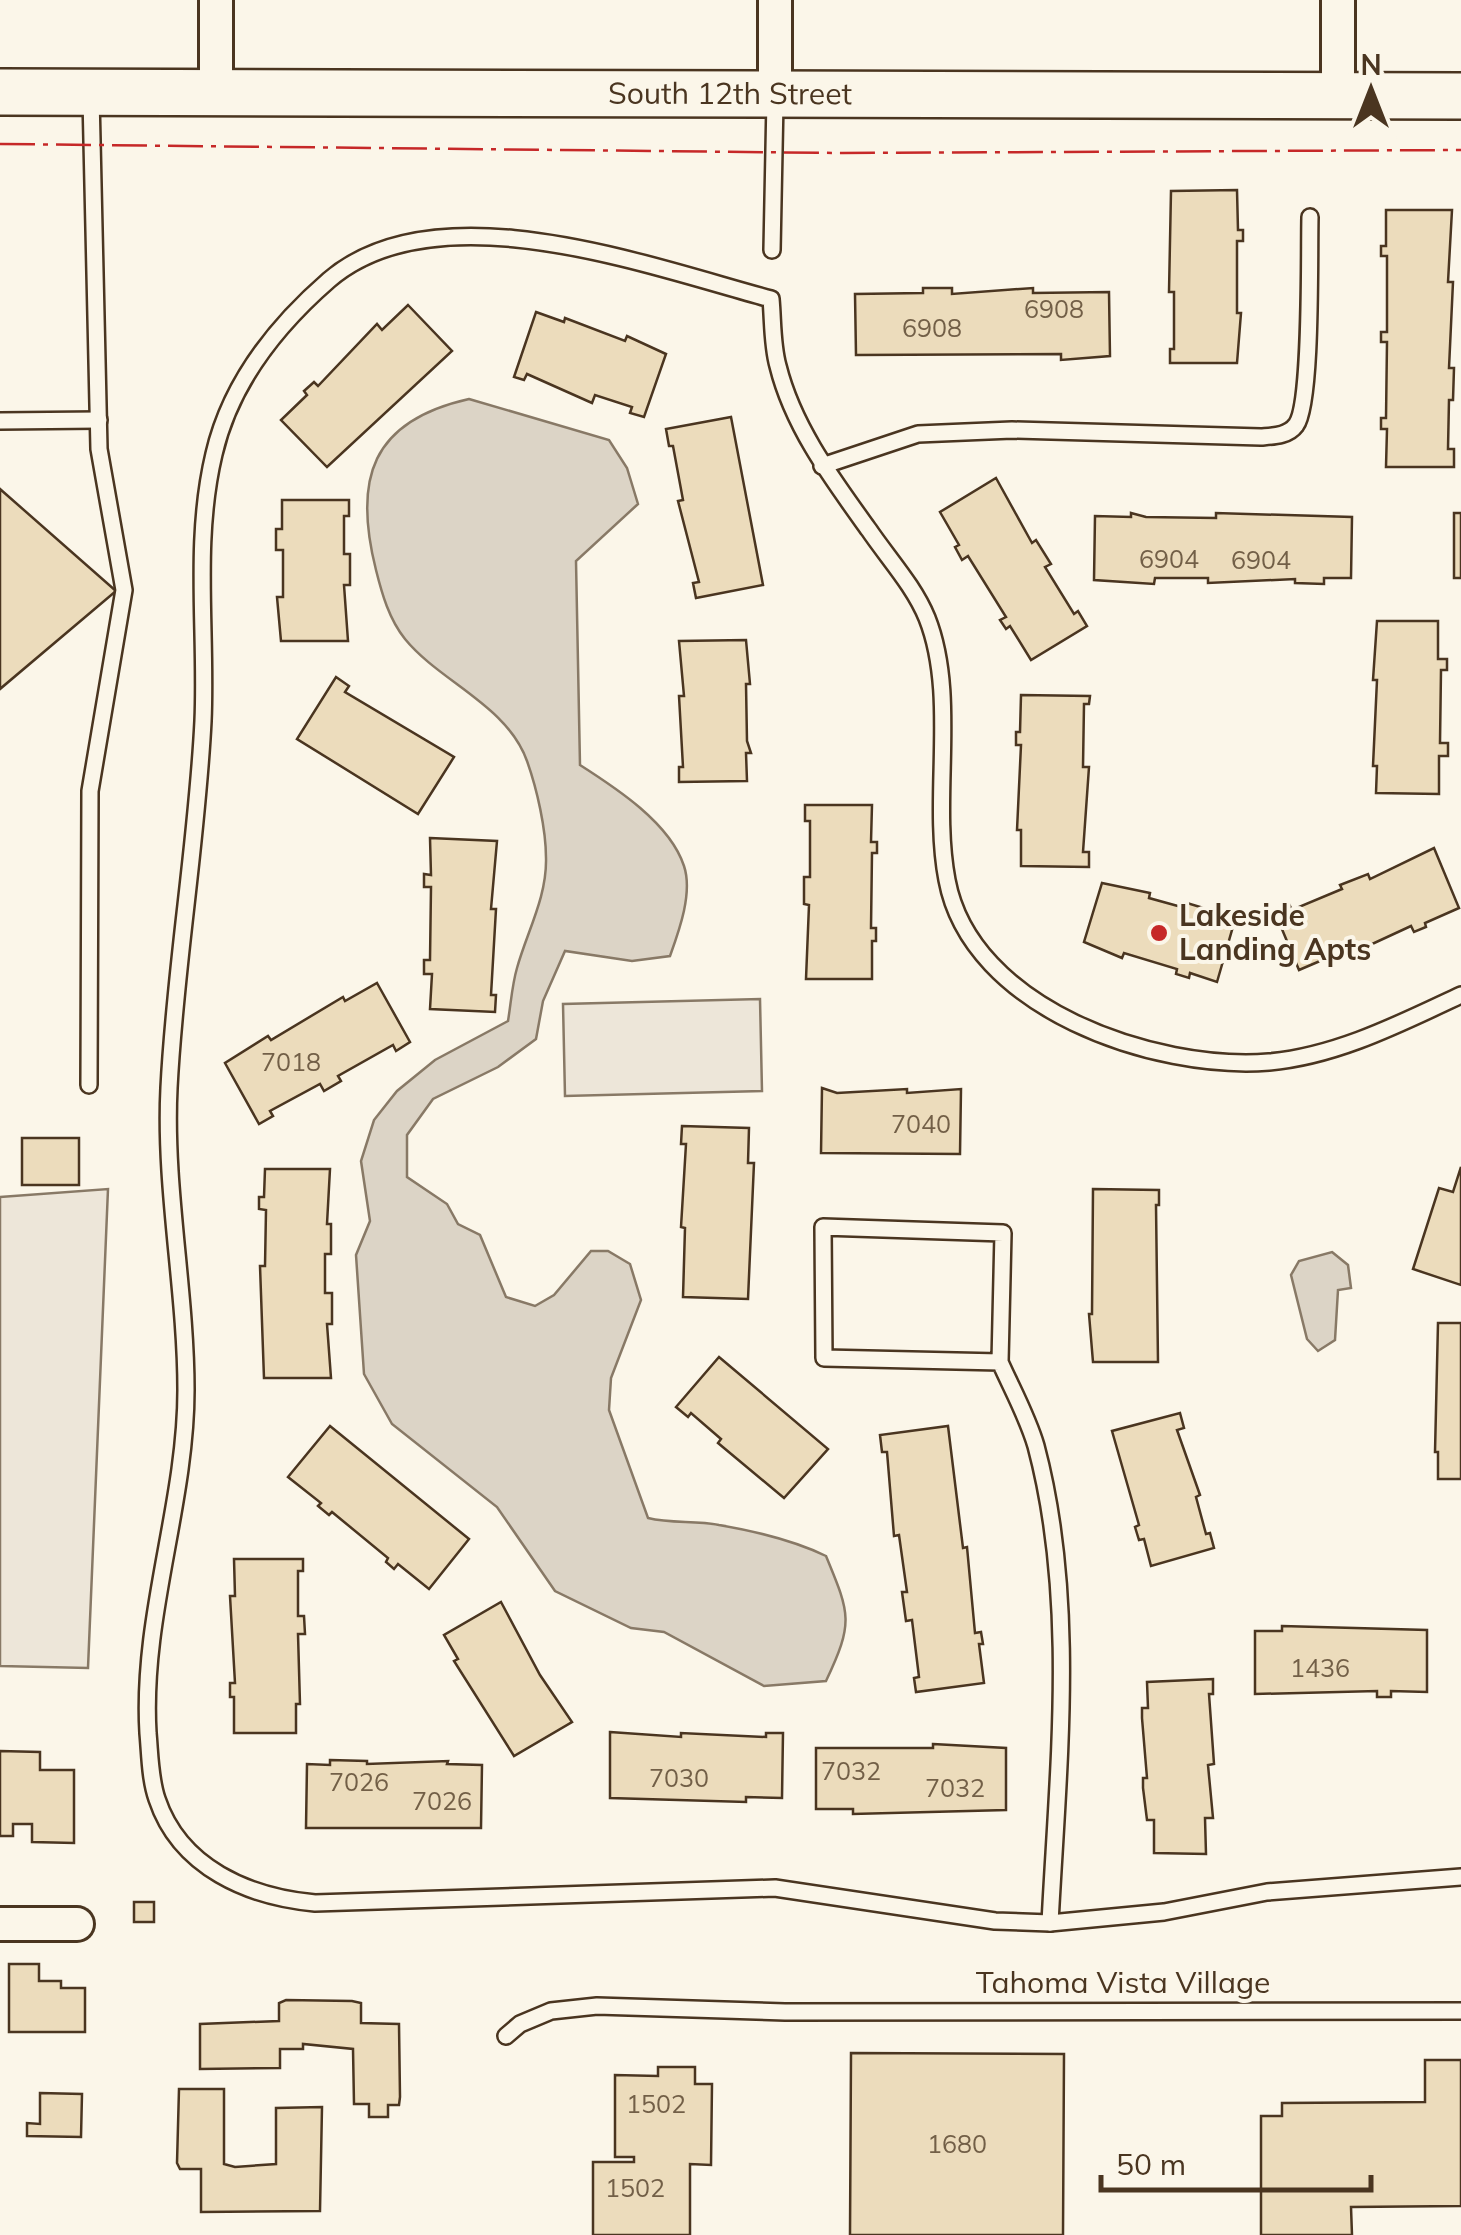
<svg xmlns="http://www.w3.org/2000/svg" width="1461" height="2235" viewBox="0 0 1461 2235" font-family="Mulish,sans-serif">
  <style>
    .green { fill: #ede6d9; stroke: #887966; stroke-width: 2.5 }
    .water { fill: #dcd4c6; stroke: #887966; stroke-width: 2.5 }
    .building { fill: #ecdcbc; stroke: #4a3520; stroke-width: 2.5 }
    .lines { fill: none; stroke-linecap: round; stroke-linejoin: round }
    .service-casing { stroke: #4a3520; stroke-width: 20 }
    .minor-casing { stroke: #4a3520; stroke-width: 38 }
    .secondary-casing { stroke: #4a3520; stroke-width: 50 }
    .service { stroke: #fbf6e9; stroke-width: 15 }
    .minor { stroke: #fbf6e9; stroke-width: 32 }
    .secondary { stroke: #fbf6e9; stroke-width: 45 }
    .power { stroke: #c62828; stroke-width: 2.5; stroke-dasharray: 35 8 5 8; stroke-linecap: butt }
    .poi-dot { fill: #c62828; stroke: #fbf6e9; stroke-width: 4 }
    .labels { text-anchor: middle; stroke-width: 8; stroke-linejoin: round; paint-order: stroke }
    .number-label { font-size: 25px; fill: #725f47 }
    .street-label { font-size: 30px; fill: #4a3520; stroke: #fbf6e9 }
    .poi-label { font-size: 30px; font-weight: bold; fill: #4a3520; stroke: #fbf6e9; text-anchor: start }
  </style>
  <rect width="100%" height="100%" fill="#fbf6e9"/>
  <g class="green">
    <polygon points="760,999 762,1091 565,1096 563,1004"/>
    <polygon points="108,1189 88,1668 0,1666 0,1197"/>
  </g>
  <g class="water">
    <path d="M 469,399 L 609,440 L 627,468 L 638,504 L 576,561 L 580,765 C 616,788 670,823 684,866 C 693,893 679,931 670,956 L 632,961 L 565,951 L 543,1001 L 536,1039 L 498,1067 L 433,1099 L 407,1135 L 407,1177 L 447,1204 L 458,1224 L 480,1235 L 506,1297 L 535,1306 L 554,1295 L 591,1251 L 608,1251 L 630,1264 L 641,1300 L 611,1378 L 609,1410 L 648,1518 C 672,1524 695,1520 719,1525 C 754,1531 793,1540 826,1556 C 850,1614 854,1622 826,1681 L 764,1686 L 664,1632 L 631,1628 L 555,1591 L 497,1507 L 392,1424 L 364,1374 L 356,1255 L 370,1221 L 361,1161 L 374,1120 L 397,1091 L 435,1060 L 508,1021 C 511,1003 512,985 517,968 C 527,932 547,897 546,858 C 546,829 537,789 527,761 C 507,705 440,682 405,639 C 389,619 382,594 376,570 C 353,479 371,421 469,399 Z"/>
    <polygon points="1332,1252 1348,1265 1351,1288 1338,1290 1335,1340 1318,1351 1307,1339 1291,1275 1299,1261"/>
  </g>
  <g class="building">
    <polygon points="1237,190 1238,230 1243,230 1243,241 1237,241 1237,313 1241,313 1237,363 1170,363 1170,349 1174,349 1174,292 1169,292 1171,191"/>
    <polygon points="1386,210 1452,210 1448,282 1453,282 1449,368 1454,368 1453,400 1449,400 1448,449 1454,449 1454,467 1386,467 1387,429 1381,429 1381,418 1386,418 1387,342 1381,342 1381,332 1387,332 1387,256 1381,256 1381,246 1386,246"/>
    <polygon points="923,288 952,288 952,294 1033,288 1033,293 1109,292 1110,356 1061,360 1061,354 856,355 855,294 923,293"/>
    <polygon points="408,305 452,351 327,467 281,420 307,395 304,391 314,382 318,386 377,324 382,330"/>
    <polygon points="536,312 564,322 565,318 625,341 627,336 666,354 644,417 630,413 632,407 595,395 592,403 527,374 524,380 514,377"/>
    <polygon points="731,417 763,585 696,598 693,583 699,582 678,501 683,500 673,446 669,446 666,429"/>
    <polygon points="996,478 1032,543 1036,540 1051,564 1045,567 1074,614 1078,611 1087,626 1031,660 1010,626 1006,629 1000,620 1006,617 968,556 962,560 955,547 959,545 940,512"/>
    <polygon points="0,489 116,591 0,689"/>
    <polygon points="282,500 349,500 349,516 344,516 344,554 350,554 350,585 344,585 348,641 281,641 277,597 283,597 283,550 276,550 276,529 282,529"/>
    <polygon points="1131,513 1146,517 1216,518 1216,513 1352,517 1351,578 1324,578 1324,584 1295,583 1295,579 1208,583 1208,578 1155,578 1154,584 1094,580 1095,516 1131,517"/>
    <rect x="1454" y="513" width="7" height="65"/>
    <polygon points="1377,621 1438,621 1438,659 1447,659 1447,670 1441,670 1440,743 1448,743 1448,756 1439,756 1439,794 1376,793 1377,766 1373,766 1377,680 1373,680"/>
    <polygon points="746,640 750,684 746,684 747,741 751,753 746,753 747,781 679,782 679,767 683,767 679,696 684,696 679,641"/>
    <polygon points="336,677 349,686 345,692 454,757 418,814 297,739"/>
    <polygon points="1021,695 1090,696 1089,704 1084,704 1083,767 1089,767 1083,852 1089,852 1089,867 1021,866 1021,830 1017,830 1021,745 1016,745 1016,732 1020,732"/>
    <polygon points="805,805 872,805 871,842 877,842 877,853 872,853 871,928 876,928 876,941 872,941 872,979 806,979 809,905 804,904 804,877 810,877 810,821 805,821"/>
    <polygon points="430,838 497,841 491,909 496,909 491,995 496,995 495,1012 430,1009 432,974 424,974 424,960 430,960 431,887 424,887 424,874 431,875"/>
    <polygon points="1434,848 1459,908 1425,923 1426,927 1414,932 1411,926 1329,964 1327,958 1299,970 1274,910 1289,904 1292,910 1342,889 1340,885 1368,874 1370,879"/>
    <polygon points="1102,883 1150,893 1149,898 1185,908 1187,903 1217,912 1215,917 1234,923 1217,982 1190,973 1189,978 1176,974 1177,969 1124,953 1122,958 1084,942"/>
    <polygon points="377,983 410,1042 396,1051 393,1045 338,1076 341,1081 324,1091 320,1084 270,1111 273,1116 259,1124 225,1063 268,1036 271,1040 343,997 345,1001"/>
    <polygon points="822,1088 837,1093 907,1089 907,1093 961,1089 960,1154 821,1153"/>
    <polygon points="682,1126 749,1128 748,1163 754,1163 748,1299 683,1297 685,1228 681,1227 686,1144 681,1144"/>
    <rect x="22" y="1138" width="57" height="47"/>
    <polygon points="1461,1167 1461,1285 1413,1269 1439,1188 1453,1192"/>
    <polygon points="265,1169 330,1169 327,1224 331,1224 331,1254 325,1254 325,1293 332,1293 332,1324 327,1324 331,1378 264,1378 260,1266 265,1266 266,1210 259,1209 259,1197 264,1197"/>
    <polygon points="1093,1189 1159,1190 1159,1205 1156,1205 1158,1362 1093,1362 1089,1314 1092,1314"/>
    <polygon points="1438,1323 1461,1323 1461,1479 1438,1479 1438,1452 1435,1452"/>
    <polygon points="719,1357 828,1449 784,1498 718,1443 721,1439 691,1413 688,1417 676,1407"/>
    <polygon points="1180,1413 1184,1428 1177,1430 1200,1495 1196,1497 1206,1534 1210,1533 1214,1548 1151,1566 1144,1539 1139,1540 1135,1527 1139,1525 1112,1431"/>
    <polygon points="330,1426 469,1539 429,1589 398,1564 394,1569 386,1562 388,1558 332,1512 329,1515 318,1506 321,1503 288,1477"/>
    <polygon points="948,1426 963,1548 967,1547 975,1633 981,1632 983,1644 979,1644 984,1683 916,1692 914,1678 919,1677 912,1620 906,1621 902,1592 907,1592 899,1535 894,1536 887,1452 882,1452 880,1435"/>
    <polygon points="234,1559 303,1559 303,1571 298,1571 298,1616 304,1616 305,1634 298,1634 300,1704 296,1704 296,1733 234,1733 234,1697 230,1697 230,1683 235,1683 230,1596 235,1596"/>
    <polygon points="501,1602 540,1675 572,1722 514,1756 454,1661 458,1659 444,1635"/>
    <polygon points="1282,1626 1427,1630 1427,1692 1391,1691 1391,1697 1377,1697 1377,1691 1255,1694 1255,1631 1282,1631"/>
    <polygon points="1213,1679 1213,1694 1209,1694 1214,1764 1208,1765 1213,1818 1205,1818 1206,1854 1154,1853 1154,1820 1147,1820 1143,1788 1143,1778 1147,1778 1142,1718 1142,1708 1148,1708 1147,1682"/>
    <polygon points="610,1732 681,1737 681,1733 766,1737 766,1733 783,1733 782,1798 746,1797 746,1802 610,1798"/>
    <polygon points="933,1744 1006,1748 1006,1810 853,1814 853,1809 816,1809 816,1748 933,1748"/>
    <polygon points="0,1751 40,1752 40,1770 74,1770 74,1843 32,1842 32,1824 13,1824 13,1836 0,1836"/>
    <polygon points="330,1760 367,1761 367,1764 448,1761 447,1764 482,1765 481,1828 306,1828 307,1764 330,1765"/>
    <rect x="134" y="1902" width="20" height="20"/>
    <polygon points="9,1964 39,1964 39,1981 61,1981 61,1988 85,1988 85,2032 9,2032"/>
    <polygon points="286,2000 352,2001 361,2003 361,2023 399,2024 400,2097 399,2105 388,2105 388,2117 369,2117 369,2104 354,2104 353,2049 303,2044 303,2049 280,2049 280,2068 200,2069 200,2024 279,2021 279,2003"/>
    <polygon points="851,2053 1064,2054 1063,2235 850,2235"/>
    <polygon points="1425,2060 1461,2060 1461,2206 1351,2207 1352,2235 1261,2235 1261,2116 1282,2116 1282,2103 1425,2102"/>
    <polygon points="658,2067 695,2067 695,2084 712,2084 711,2165 690,2164 690,2235 593,2235 593,2162 634,2162 634,2157 615,2157 615,2075 658,2076"/>
    <polygon points="179,2089 224,2089 224,2164 235,2167 276,2164 276,2108 322,2107 320,2211 201,2212 201,2169 180,2169 177,2163"/>
    <polygon points="40,2093 82,2094 81,2137 27,2136 27,2123 40,2124"/>
  </g>
  <g class="lines">
    <defs>
      <g id="service">
        <polyline points="772,250 775,100"/>
        <polyline points="0,421 99,420"/>
        <path d="M 822,466 L 918,434 L 1012,430 L 1261,437 C 1273,436 1288,436 1296,425 C 1312,404 1309,253 1310,217"/>
        <path d="M 1461,995 C 1401,1023 1337,1056 1269,1062 C 1155,1071 971,1009 947,880 C 931,797 958,696 927,618 C 914,586 888,558 869,530 C 833,480 793,427 778,366 C 772,345 773,320 771,299 C 651,267 437,187 329,280 C 276,326 230,385 214,454 C 193,542 207,632 203,721 C 197,844 175,966 169,1088 C 164,1188 186,1290 186,1390 C 186,1505 141,1616 148,1733 C 150,1755 150,1779 157,1799 C 180,1868 249,1897 315,1903 L 775,1888 L 995,1921 L 1050,1923 L 1164,1912 L 1267,1892 L 1461,1877"/>
        <polyline points="89,1085 90,791 124,590 99,449 91,97"/>
        <path d="M 1000,1362 L 1003,1233 L 823,1227 L 824,1358 L 1000,1362 C 1012,1389 1028,1418 1036,1446 C 1077,1600 1058,1767 1050,1923"/>
        <polyline points="506,2036 520,2024 551,2011 597,2006 785,2012 1461,2011"/>
      </g>
      <g id="minor">
        <polyline points="216,0 216,93"/>
        <polyline points="1338,0 1338,96"/>
        <polyline points="775,93 775,0"/>
        <polyline points="0,1924 77,1924"/>
      </g>
      <g id="secondary">
        <path id="s1" d="M 0,92 L 1461,96"/>
      </g>
    </defs>
    <use href="#service" class="service-casing"/>
    <use href="#minor" class="minor-casing"/>
    <use href="#secondary" class="secondary-casing"/>
    <use href="#service" class="service"/>
    <use href="#minor" class="minor"/>
    <use href="#secondary" class="secondary"/>
    <polyline class="power" points="0,144 842,153 1461,150"/>
  </g>
  <circle class="poi-dot" cx="1159" cy="933" r="10"/>
  <g class="labels">
    <g class="number-label">
      <text x="1054" y="318">6908</text>
      <text x="932" y="337">6908</text>
      <text x="1169" y="568">6904</text>
      <text x="1261" y="569">6904</text>
      <text x="291" y="1071">7018</text>
      <text x="921" y="1133">7040</text>
      <text x="1320" y="1677">1436</text>
      <text x="851" y="1780">7032</text>
      <text x="679" y="1787">7030</text>
      <text x="359" y="1791">7026</text>
      <text x="955" y="1797">7032</text>
      <text x="442" y="1810">7026</text>
      <text x="656" y="2113">1502</text>
      <text x="957" y="2153">1680</text>
      <text x="635" y="2197">1502</text>
    </g>
    <g class="street-label">
      <text dy="10" stroke="none"><textPath href="#s1" startOffset="730">South 12th Street</textPath></text>
      <text x="1123" y="1993">Tahoma Vista Village</text>
    </g>
    <g class="poi-label">
      <text x="1179" y="926">Lakeside<tspan x="1179" dy="34">Landing Apts</tspan></text>
    </g>
  </g>
  <g transform="translate(1371 90)" stroke="#fbf6e9" stroke-width="8" paint-order="stroke">
  <path d="M0-8L18 38L0 25L-18 38Z" fill="#4a3520"/>
  <text y="-15" font-size="28" font-weight="bold" text-anchor="middle" fill="#4a3520">N</text>
  </g>
  <path d="M1101 2175v15h270v-15" fill="none" stroke="#4a3520" stroke-width="5"/>
  <text x="1116" y="2175" font-size="30" fill="#4a3520" stroke="#fbf6e9" stroke-width="8" paint-order="stroke">50 m</text>
</svg>
